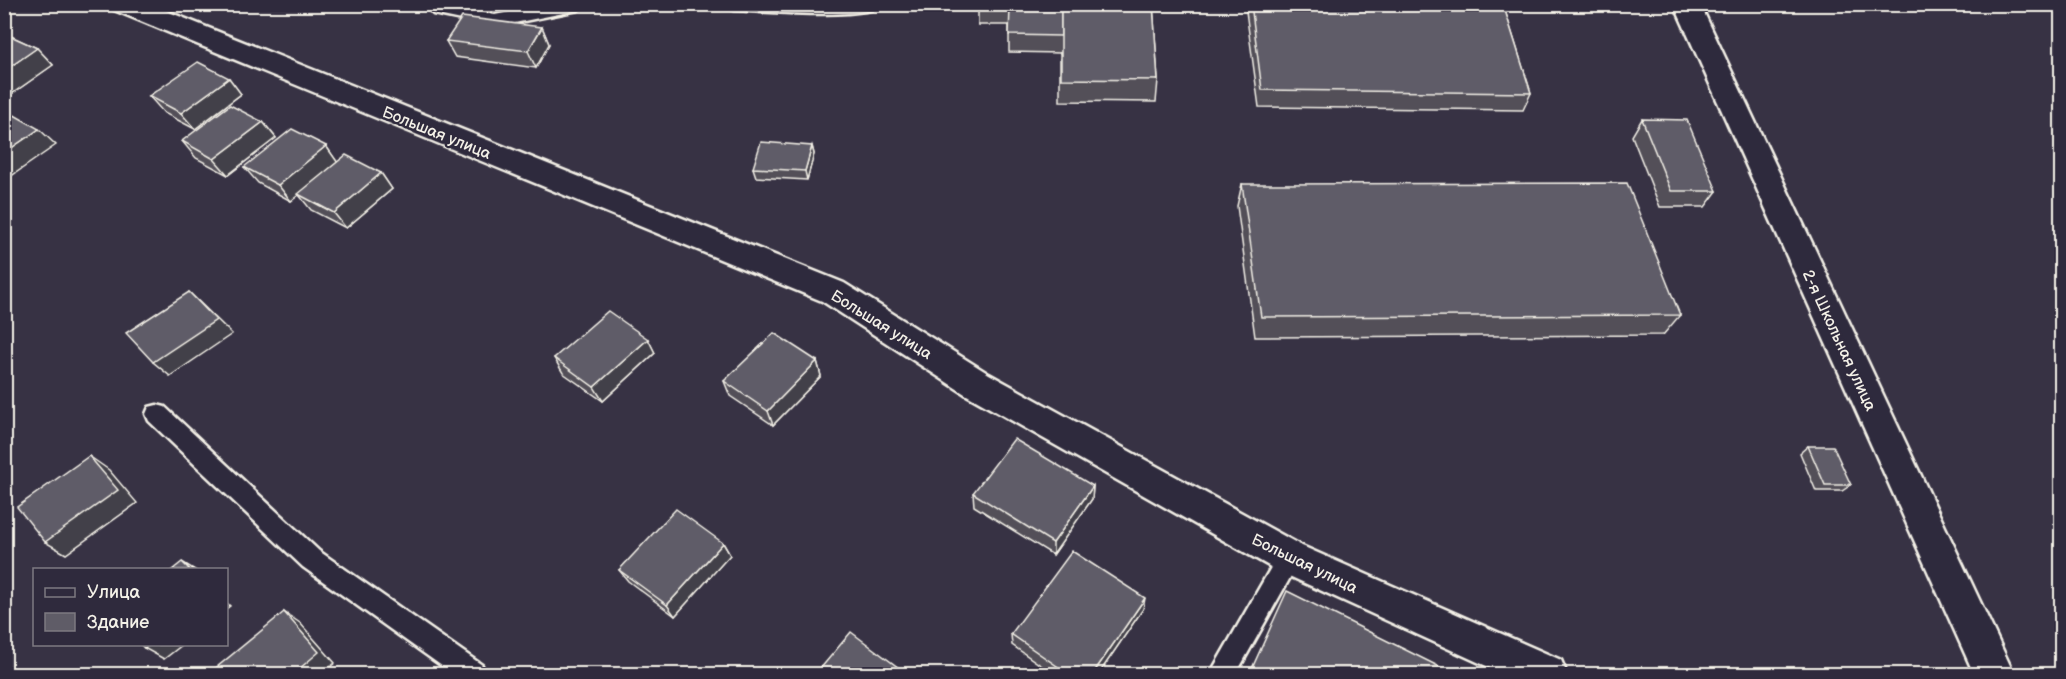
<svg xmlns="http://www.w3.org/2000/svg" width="2066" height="679" viewBox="0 0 2066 679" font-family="'Balsamiq Sans',sans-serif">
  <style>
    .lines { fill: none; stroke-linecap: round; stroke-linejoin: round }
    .lane-casing { stroke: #f4f1e8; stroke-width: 5 }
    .street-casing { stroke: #f4f1e8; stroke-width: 5 }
    .lane { fill: #2f2a3d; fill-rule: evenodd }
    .street { fill: #2f2a3d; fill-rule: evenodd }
    .wall { fill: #524f59; stroke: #f4f1e8; stroke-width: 1.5 }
    .shaded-wall { fill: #424048; stroke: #f4f1e8; stroke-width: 1.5 }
    .building { fill: #5f5c67; stroke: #f4f1e8; stroke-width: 1.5 }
    .labels { text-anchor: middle; stroke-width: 4.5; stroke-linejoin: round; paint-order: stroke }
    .street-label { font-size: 16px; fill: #f4f1e8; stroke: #2f2a3d }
  </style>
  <rect width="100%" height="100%" fill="#373244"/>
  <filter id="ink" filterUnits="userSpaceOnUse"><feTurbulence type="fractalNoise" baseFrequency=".0167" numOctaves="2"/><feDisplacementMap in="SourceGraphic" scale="12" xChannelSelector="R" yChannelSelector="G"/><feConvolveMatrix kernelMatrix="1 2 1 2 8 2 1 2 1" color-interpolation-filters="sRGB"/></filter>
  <g filter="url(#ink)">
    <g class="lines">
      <defs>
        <g id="lane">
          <polygon points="425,4 443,4 495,15 548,4 586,4 578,10 495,27 433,14"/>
          <path d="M 725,4 L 882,4 C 869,21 758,11 733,10 Z"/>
          <polygon points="157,405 165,407 319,551 482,665 485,674 453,674 303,567 149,421 146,414 149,407"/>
          <polygon points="1289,547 1297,550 1301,558 1236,674 1210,674 1281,550"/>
        </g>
        <g id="street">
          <polygon points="110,4 149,4 844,283 989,374 1302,546 1561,660 1567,674 1504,674 1276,570 965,394 822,301 114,10"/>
          <polygon points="1674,4 1700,4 2014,674 1974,674"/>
        </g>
      </defs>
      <use href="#lane" class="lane-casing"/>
      <use href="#street" class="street-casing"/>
      <use href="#lane" class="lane"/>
      <use href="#street" class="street"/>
    </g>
    <g class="wall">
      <polygon points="1153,4 1158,80 1156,102 1060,101 1060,52 1060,53 1009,52 1009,25 978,25 978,8"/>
      <polygon points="1245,4 1503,4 1531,93 1523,110 1259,107"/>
      <polygon points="542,27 549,44 536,68 455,57 446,41"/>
      <polygon points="4,33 37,48 53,65 13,93 4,90"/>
      <polygon points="229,78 241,94 195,129 164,113 149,96"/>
      <polygon points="1642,119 1717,191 1705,207 1660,207 1632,136"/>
      <polygon points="263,122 276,138 228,175 196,158 182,141"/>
      <polygon points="326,146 337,162 381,173 392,189 346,228 311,210 299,195 291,201 258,183 244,167"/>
      <polygon points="812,146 814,154 807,180 756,177 753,168"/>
      <polygon points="1242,184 1680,315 1663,335 1255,337 1237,206"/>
      <polygon points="648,339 655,353 603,401 563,373 554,358"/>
      <polygon points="817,361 821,376 773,425 730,396 724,381"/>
      <polygon points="1808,446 1851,485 1842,491 1816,491 1800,453"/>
      <polygon points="1093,486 1092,499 1053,555 974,506 973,493"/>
      <polygon points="723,543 730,555 675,616 628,581 619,570"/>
      <polygon points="1143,609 1098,675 1055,675 1012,645 1011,634"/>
    </g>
    <g class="shaded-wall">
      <polygon points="542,27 549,44 536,68 528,51"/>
      <polygon points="37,48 53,65 13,93 4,85 4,71"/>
      <polygon points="229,78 241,94 195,129 181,113"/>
      <polygon points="263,122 276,138 228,175 214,159"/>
      <polygon points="39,129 56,145 4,181 4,153"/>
      <polygon points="326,146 338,163 291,201 278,185"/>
      <polygon points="812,146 814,154 807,180 805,171"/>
      <polygon points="381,173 392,189 346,228 334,213"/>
      <polygon points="189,292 232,334 170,376 153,362"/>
      <polygon points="648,339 655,353 603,401 594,387"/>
      <polygon points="817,361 821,376 773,425 768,411"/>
      <polygon points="89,456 109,470 137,503 66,554 45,542"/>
      <polygon points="1093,486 1092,499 1053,555 1053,543"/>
      <polygon points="723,543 730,555 675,616 667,605"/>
      <polygon points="182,562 195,570 190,570"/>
      <polygon points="1145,598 1143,609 1098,675 1092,675"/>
      <polygon points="226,602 230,606 226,609"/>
      <polygon points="284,612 300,623 335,663 320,675 292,675"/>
      <polygon points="149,645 182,645 164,659 144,648"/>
    </g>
    <g class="building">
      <polygon points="978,4 1061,4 1061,36 1009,35 1010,8 978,8"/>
      <polygon points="1061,4 1153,4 1158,80 1061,79"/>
      <polygon points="1251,4 1503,4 1531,93 1262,90"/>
      <polygon points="462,17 542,27 528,51 446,41"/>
      <polygon points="4,33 37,48 4,71"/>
      <polygon points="198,62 229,78 181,113 149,96"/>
      <polygon points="230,105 263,122 214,159 182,141"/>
      <polygon points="9,112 39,129 4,153 4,115"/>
      <polygon points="1642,119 1687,120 1717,191 1671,191"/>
      <polygon points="292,129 326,146 278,185 244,167"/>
      <polygon points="761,142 812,146 805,171 753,168"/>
      <polygon points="346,155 381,173 334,213 298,194"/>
      <polygon points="1627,183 1680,315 1261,317 1242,184"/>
      <polygon points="189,292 216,320 153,362 126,333"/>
      <polygon points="608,311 648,339 594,387 554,358"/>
      <polygon points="774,333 817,361 768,411 724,381"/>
      <polygon points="1014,439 1093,486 1053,543 973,493"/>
      <polygon points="1808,446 1833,446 1851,485 1825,485"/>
      <polygon points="89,456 118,490 45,542 17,507"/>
      <polygon points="676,509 723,543 667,605 619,570"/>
      <polygon points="1072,551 1145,598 1092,675 1070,675 1011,634"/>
      <polygon points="182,562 190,570 172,570"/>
      <polygon points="1287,591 1456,675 1249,675"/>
      <polygon points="284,612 319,652 292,675 213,675 211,672"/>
      <polygon points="851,632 903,671 900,675 815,675"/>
      <polygon points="141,645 149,645 144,648"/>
    </g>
  </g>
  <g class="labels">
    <g class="street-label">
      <text transform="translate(437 132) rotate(22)" y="6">Большая улица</text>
      <text transform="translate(882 324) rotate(32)" y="6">Большая улица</text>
      <text transform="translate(1840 340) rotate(65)" y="6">2-я Школьная улица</text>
      <text transform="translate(1305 563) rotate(26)" y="6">Большая улица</text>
    </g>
  </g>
  <rect width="2066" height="679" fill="none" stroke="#2f2a3d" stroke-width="24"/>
  <rect x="12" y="12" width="2042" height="655" fill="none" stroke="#f4f1e8" stroke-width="2" filter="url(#ink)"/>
  <rect x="33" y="568" width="195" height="78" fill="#2f2a3d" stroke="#7e7a81" stroke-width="1.5"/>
  <rect x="45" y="588" width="30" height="9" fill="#2f2a3d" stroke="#7e7a81" stroke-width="1.5"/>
  <text x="87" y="598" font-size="18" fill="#f4f1e8">Улица</text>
  <rect x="45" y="613" width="30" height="18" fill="#5f5c67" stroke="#7e7a81" stroke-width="1.5"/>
  <text x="87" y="628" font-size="18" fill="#f4f1e8">Здание</text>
</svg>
